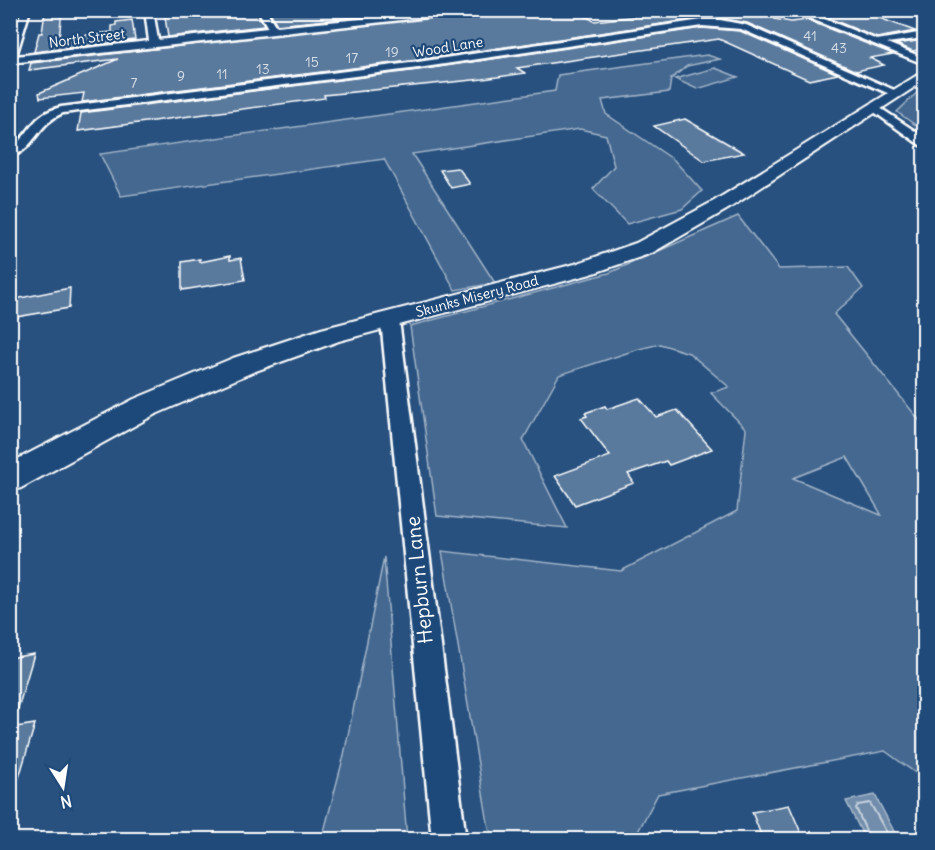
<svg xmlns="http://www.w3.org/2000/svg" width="935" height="850" viewBox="0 0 935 850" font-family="Delius,sans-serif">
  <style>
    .green { fill: #446890; stroke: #a2b4c8; stroke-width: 1.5; fill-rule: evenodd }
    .water { fill: #718dab; stroke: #aabbcd; stroke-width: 1.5 }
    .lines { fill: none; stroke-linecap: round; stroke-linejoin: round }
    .shore { stroke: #c6d1dd; stroke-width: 2 }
    .building { fill: #5a7a9d; stroke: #fff; stroke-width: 1.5 }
    .street-casing { stroke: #fff; stroke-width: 5 }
    .secondary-casing { stroke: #fff; stroke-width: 4 }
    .street { fill: #1f4a7a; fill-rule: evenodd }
    .secondary { fill: #1f4a7a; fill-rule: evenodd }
    .labels { text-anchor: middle; stroke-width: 4.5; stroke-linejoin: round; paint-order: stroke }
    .number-label { font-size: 14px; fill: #d6dee6 }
    .far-street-label { font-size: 14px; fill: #fff; stroke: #1f4a7a }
    .near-street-label { font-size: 20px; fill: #fff; stroke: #1f4a7a }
  </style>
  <rect width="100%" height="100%" fill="#28517f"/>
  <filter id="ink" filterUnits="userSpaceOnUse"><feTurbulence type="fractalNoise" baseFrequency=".0167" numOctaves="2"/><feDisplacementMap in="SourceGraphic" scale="12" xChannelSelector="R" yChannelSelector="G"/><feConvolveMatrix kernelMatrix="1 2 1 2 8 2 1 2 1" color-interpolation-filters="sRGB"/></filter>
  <g filter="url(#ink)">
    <g class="green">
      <polygon points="707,55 720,59 687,66 671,79 669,92 602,100 606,114 674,160 702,191 682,209 627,224 593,189 614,166 606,135 580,129 412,154 495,283 455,290 384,159 121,196 100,154 555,91 558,75"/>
      <polygon points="715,68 738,77 697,89 675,79"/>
      <polygon points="924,86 924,131 897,112"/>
      <path d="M 738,216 L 779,269 L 848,267 L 863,288 L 834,314 L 924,426 L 924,779 L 885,751 L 658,794 L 634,839 L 498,839 L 489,829 L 442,551 L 621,571 L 737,511 L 746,429 L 711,393 L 729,387 L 689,353 L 660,344 L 639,349 L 559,375 L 523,440 L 567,528 L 437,516 L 410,326 L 609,273 ZM 847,457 L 881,514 L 881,515 L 793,478 Z"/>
      <polygon points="384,557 407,839 322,839 344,755"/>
    </g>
    <polygon class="water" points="875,795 898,839 865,839 846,801"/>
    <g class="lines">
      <polyline class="shore" points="870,840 856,808 858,805 870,803 891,840"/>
    </g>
    <g class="building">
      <polygon points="164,10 256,10 264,26 168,37"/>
      <polygon points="269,10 427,10 277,25"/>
      <polygon points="494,10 575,10 594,21 691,10 774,10 775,19 791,22 807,20 893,54 870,58 884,65 856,71 747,23 720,18 702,18 418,60 82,102 84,93 40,98 39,93 118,59 29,70 31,63"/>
      <polygon points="62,11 59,38 112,32 112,26 116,25 116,22 132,20 135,40 34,52 39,33 42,33 45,12"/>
      <polygon points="866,13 915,31 877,38 826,17"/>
      <polygon points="702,28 740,31 838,74 809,80 719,39 517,68 525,73 483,79 324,95 325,98 78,131 81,113 418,70"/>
      <polygon points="924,40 924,49 913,51 896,44"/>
      <polygon points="685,119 744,153 704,161 654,126"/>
      <polygon points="457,168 460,170 470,184 451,188 440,170"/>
      <polygon points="230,256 230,260 241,258 245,280 182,290 182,262 200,259 200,262"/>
      <polygon points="70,288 69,308 10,318 10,300"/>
      <polygon points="639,398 656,417 677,410 712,449 669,465 666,461 628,474 634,483 575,505 555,476 610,456 581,418 587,416 585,413 605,406 607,409"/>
      <polygon points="34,654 15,719 10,718 10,658"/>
      <polygon points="35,724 15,791 10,790 10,728"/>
      <polygon points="789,805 804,840 763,840 752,812"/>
    </g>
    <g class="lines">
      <defs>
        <g id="street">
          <polygon points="22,10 30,10 16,56 149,41 145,10 153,10 158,40 268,28 258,10 266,10 276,27 456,10 492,10 10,63 10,44"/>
          <polygon points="789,10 808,13 846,10 817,16 877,40 924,32 924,38 887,43 924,58 924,64"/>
          <path d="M 702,20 L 720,20 L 746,25 L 901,93 L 896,96 L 892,95 L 741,29 L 702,26 L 418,68 L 63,113 C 36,124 36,149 10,157 L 10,148 C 33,134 29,115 61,107 L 418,62 Z"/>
          <polygon points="874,104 924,137 924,146 920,145 870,109 868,107"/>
          <polygon points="390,314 396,316 399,320 466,840 432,840 381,320 384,316"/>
        </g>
        <polygon id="secondary" points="924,71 924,81 728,209 652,253 591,274 339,341 253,372 154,415 21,488 10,492 10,463 134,399 233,358 321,329 575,264 636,243 714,201"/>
      </defs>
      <use href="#street" class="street-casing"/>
      <use href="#secondary" class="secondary-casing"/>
      <use href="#street" class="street"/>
      <use href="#secondary" class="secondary"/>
    </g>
  </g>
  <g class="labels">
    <g class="number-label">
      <text x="810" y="41">41</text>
      <text x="839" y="53">43</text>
      <text x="392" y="57">19</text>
      <text x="352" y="63">17</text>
      <text x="312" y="67">15</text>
      <text x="263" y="74">13</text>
      <text x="222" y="79">11</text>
      <text x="181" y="81">9</text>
      <text x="134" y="88">7</text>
    </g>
    <g class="far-street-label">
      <text transform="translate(87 38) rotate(-7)" y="5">North Street</text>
      <text transform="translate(448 47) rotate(-9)" y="5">Wood Lane</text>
      <text transform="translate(477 296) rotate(-15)" y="5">Skunks Misery Road</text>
    </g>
    <g class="near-street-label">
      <text transform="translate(419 580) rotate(-96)" y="7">Hepburn Lane</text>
    </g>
  </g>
  <rect width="935" height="850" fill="none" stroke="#1f4a7a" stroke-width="36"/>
  <rect x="18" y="18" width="899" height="814" fill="none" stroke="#fff" stroke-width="2" filter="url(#ink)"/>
  <g transform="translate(63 787) rotate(168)" stroke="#1f4a7a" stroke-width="4.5" paint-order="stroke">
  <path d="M0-4.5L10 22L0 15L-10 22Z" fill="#ffffff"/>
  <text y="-9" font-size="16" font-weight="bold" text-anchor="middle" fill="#ffffff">N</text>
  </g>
</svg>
